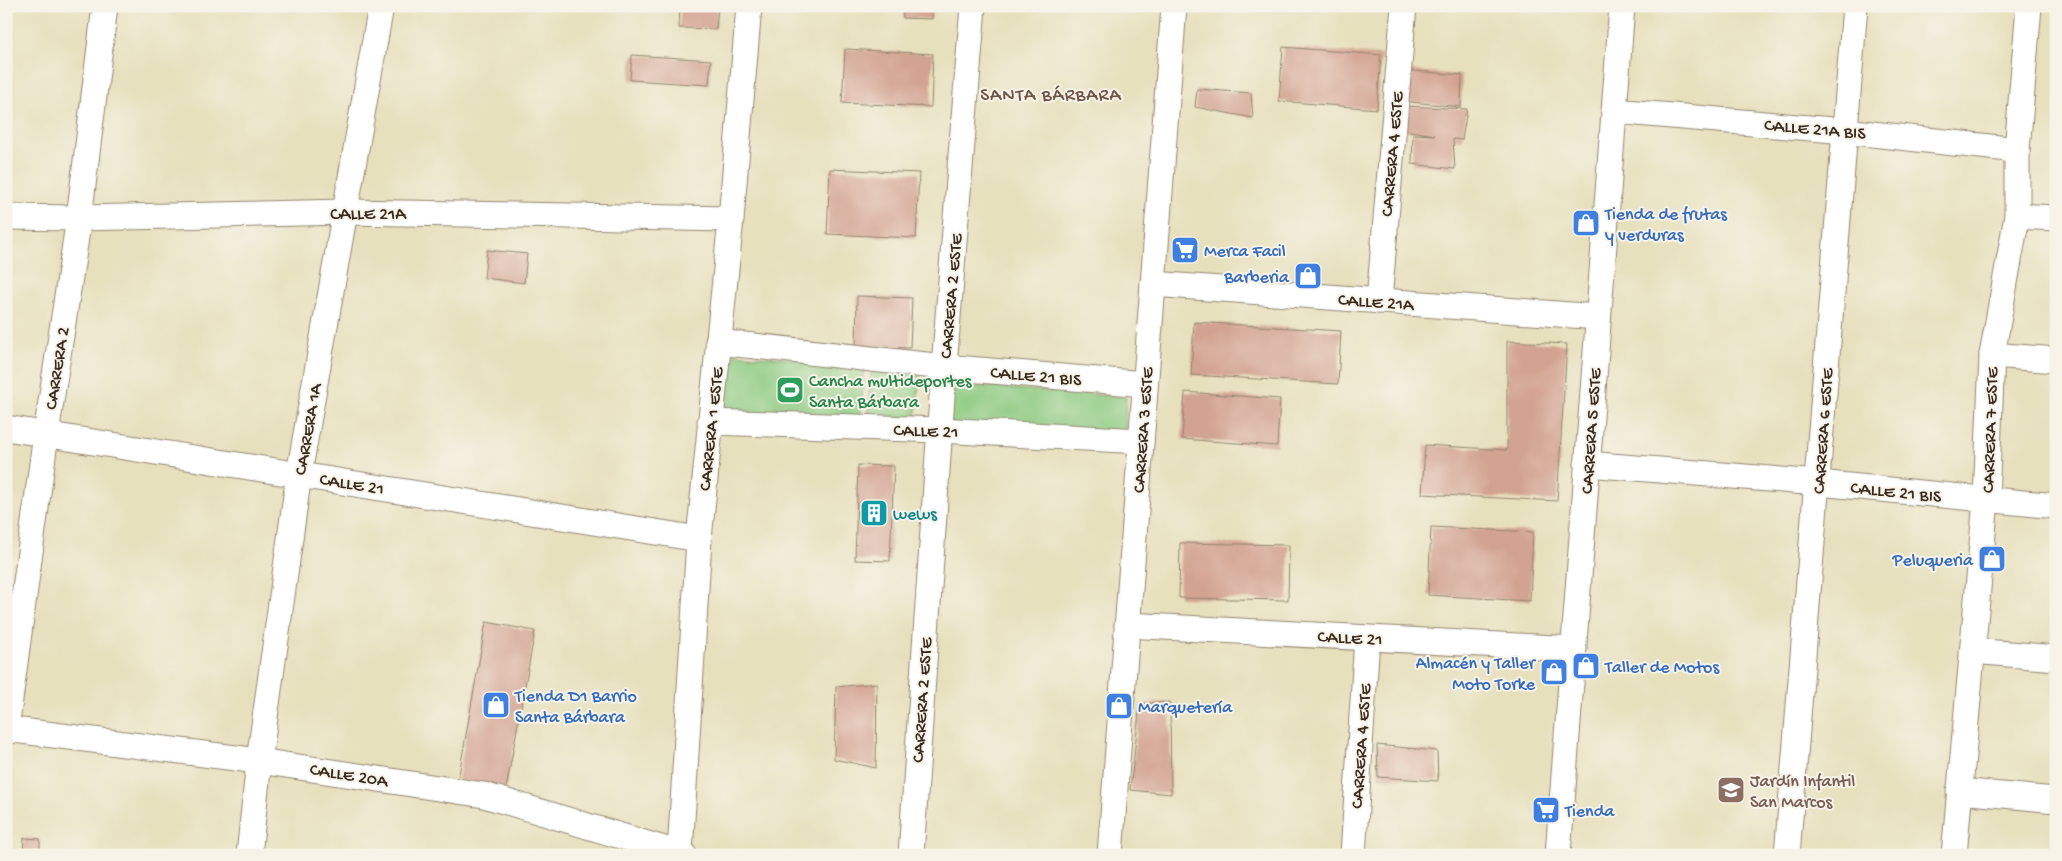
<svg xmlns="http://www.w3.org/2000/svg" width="2062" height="861" viewBox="0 0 2062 861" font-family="'Gochi Hand',sans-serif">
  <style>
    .green { fill: #8cca80; stroke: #647a4f }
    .building { fill: #d3a391 }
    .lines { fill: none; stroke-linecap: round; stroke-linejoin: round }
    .street-casing { stroke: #91856e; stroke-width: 27 }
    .street { stroke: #fff; stroke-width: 25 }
    .labels { text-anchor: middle; stroke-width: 4; stroke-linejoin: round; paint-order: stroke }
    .street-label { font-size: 18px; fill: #3b2a1e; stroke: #f7f3e8 }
    .shop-label { font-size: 18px; fill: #366cbe; stroke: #f7f3e8; text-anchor: start }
    .leisure-label { font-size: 18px; fill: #27864d; stroke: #f7f3e8; text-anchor: start }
    .culture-label { font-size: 18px; fill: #0d838f; stroke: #f7f3e8; text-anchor: start }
    .education-label { font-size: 18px; fill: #785e54; stroke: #f7f3e8; text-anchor: start }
    .neighbourhood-label { font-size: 19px; letter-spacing: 1px; fill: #705446; stroke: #f7f3e8 }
  </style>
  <rect width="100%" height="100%" fill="#f7f3e8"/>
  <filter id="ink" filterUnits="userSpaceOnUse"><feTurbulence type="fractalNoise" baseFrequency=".02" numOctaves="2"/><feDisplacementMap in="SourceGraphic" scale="10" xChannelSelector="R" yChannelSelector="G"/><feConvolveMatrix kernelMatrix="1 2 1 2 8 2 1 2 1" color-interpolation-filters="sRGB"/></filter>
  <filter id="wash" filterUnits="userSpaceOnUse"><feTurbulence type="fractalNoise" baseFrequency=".0096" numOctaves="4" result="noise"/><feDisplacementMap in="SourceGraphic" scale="20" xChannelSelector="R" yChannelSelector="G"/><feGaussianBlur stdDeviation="1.12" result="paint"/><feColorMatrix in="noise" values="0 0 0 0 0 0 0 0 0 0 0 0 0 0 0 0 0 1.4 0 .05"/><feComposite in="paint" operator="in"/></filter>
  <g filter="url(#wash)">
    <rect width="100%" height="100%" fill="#e7e0bd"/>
    <g class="green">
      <polygon points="719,353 865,364 860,425 715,415"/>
      <polygon points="871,371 920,376 915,424 867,420"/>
      <polygon points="949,384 1126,397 1125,435 945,424"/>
    </g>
    <g id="blocks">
      <g class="building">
        <polygon points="680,6 718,6 716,29 679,28"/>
        <polygon points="903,6 932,6 932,19 903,18"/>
        <polygon points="1283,47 1381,55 1377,109 1279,101"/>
        <polygon points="845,49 933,54 931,107 842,103"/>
        <polygon points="632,55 711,60 709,85 630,80"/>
        <polygon points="1403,70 1462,75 1461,107 1401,101"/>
        <polygon points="1197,89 1251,93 1253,118 1195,107"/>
        <polygon points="1406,106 1467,109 1462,140 1453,139 1455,169 1412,164 1413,134 1435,135 1403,130"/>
        <polygon points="830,169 919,173 916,238 827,234"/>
        <polygon points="487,250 527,254 524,283 484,278"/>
        <polygon points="857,296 912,298 910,348 856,346"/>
        <polygon points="1194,322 1341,331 1338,384 1191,375"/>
        <polygon points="1507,341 1567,344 1557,501 1422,494 1425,445 1507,450"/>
        <polygon points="1185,392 1280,399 1277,446 1182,439"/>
        <polygon points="858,465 894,466 890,561 855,560"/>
        <polygon points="1431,527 1533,532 1530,601 1428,595"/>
        <polygon points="1180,543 1289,545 1288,600 1179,598"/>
        <polygon points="486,622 535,631 506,789 458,780"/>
        <polygon points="877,683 876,768 834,759 836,687"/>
        <polygon points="1170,702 1171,794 1130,790 1140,704"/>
        <polygon points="1377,745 1437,751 1438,781 1378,777"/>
        <polygon points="24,838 40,839 40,855 23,855"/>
      </g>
    </g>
  </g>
  <g filter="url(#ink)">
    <use href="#blocks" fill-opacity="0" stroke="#91856e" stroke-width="1"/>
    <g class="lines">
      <defs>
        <g id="street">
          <polyline points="1614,111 1845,131 2017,150"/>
          <polyline points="2017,216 2056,218"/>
          <polyline points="6,217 79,218 346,212 731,219"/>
          <polyline points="1153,284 1598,317"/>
          <polyline points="1379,301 1404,6"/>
          <polyline points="718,342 944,367 1145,384"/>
          <polyline points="1992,355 2056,360"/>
          <polyline points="710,422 939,430 1141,441"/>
          <polyline points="6,428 699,539"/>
          <polyline points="1587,464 1818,483 2056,506"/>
          <polyline points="1127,625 1574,649"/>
          <polyline points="1972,651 2056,658"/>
          <polyline points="6,729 46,434 79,218 105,6"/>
          <polyline points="6,729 259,761 484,795 684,855"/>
          <polyline points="1959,791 2056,800"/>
          <polyline points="680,853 699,539 731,219 749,6"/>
          <polyline points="249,855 259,761 299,474 381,6"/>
          <polyline points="911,855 944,367 973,6"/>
          <polyline points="1110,855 1174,6"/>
          <polyline points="1353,855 1367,638"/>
          <polyline points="1558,855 1622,6"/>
          <polyline points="1787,855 1855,6"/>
          <polyline points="1954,855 1986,500 1992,355 2017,216 2017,150 2029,6"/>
        </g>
      </defs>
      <use href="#street" class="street-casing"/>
      <use href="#street" class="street"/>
    </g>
  </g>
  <defs>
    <symbol id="shop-square" viewBox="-11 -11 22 22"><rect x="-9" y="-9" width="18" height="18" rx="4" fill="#3f7fe0" stroke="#f7f3e8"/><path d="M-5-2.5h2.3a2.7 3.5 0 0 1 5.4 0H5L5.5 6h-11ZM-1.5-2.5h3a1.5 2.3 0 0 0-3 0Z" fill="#fff"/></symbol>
    <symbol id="supermarket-square" viewBox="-11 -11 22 22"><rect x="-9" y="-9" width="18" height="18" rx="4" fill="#3f7fe0" stroke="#f7f3e8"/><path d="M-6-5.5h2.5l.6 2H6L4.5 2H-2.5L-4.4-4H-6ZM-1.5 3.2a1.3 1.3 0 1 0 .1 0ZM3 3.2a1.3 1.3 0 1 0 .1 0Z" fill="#fff"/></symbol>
    <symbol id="stadium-square" viewBox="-11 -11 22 22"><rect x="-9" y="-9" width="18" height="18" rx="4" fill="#2e9e5b" stroke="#f7f3e8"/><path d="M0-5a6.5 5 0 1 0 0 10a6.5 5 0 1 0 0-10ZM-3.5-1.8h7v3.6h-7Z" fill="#fff"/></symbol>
    <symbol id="building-square" viewBox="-11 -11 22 22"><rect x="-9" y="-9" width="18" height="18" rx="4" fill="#0f9aa8" stroke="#f7f3e8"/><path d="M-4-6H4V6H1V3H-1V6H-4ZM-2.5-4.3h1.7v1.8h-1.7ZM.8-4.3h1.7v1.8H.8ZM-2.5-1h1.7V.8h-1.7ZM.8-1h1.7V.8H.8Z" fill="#fff"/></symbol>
    <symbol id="school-square" viewBox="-11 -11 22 22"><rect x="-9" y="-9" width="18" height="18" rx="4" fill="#8d6e63" stroke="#f7f3e8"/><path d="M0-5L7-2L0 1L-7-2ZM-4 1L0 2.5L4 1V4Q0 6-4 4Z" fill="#fff"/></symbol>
  </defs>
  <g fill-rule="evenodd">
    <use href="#shop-square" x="1570" y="207" width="32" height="32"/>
    <use href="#supermarket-square" x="1169" y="234" width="32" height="32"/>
    <use href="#shop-square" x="1292" y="260" width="32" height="32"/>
    <use href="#stadium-square" x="774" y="374" width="32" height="32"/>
    <use href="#building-square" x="858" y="497" width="32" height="32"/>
    <use href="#shop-square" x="1976" y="543" width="32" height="32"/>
    <use href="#shop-square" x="1570" y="650" width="32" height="32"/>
    <use href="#shop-square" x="1538" y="656" width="32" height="32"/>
    <use href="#shop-square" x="480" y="689" width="32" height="32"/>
    <use href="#shop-square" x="1103" y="690" width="32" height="32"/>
    <use href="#school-square" x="1715" y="774" width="32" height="32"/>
    <use href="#supermarket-square" x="1530" y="794" width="32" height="32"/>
  </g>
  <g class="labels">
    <g class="street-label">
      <text transform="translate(1815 128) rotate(5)" y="6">CALLE 21A BIS</text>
      <text transform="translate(1391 154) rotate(-85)" y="6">CARRERA 4 ESTE</text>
      <text x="368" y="219">CALLE 21A</text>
      <text transform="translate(950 296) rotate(-85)" y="6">CARRERA 2 ESTE</text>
      <text transform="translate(1376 301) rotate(4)" y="6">CALLE 21A</text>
      <text transform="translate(56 368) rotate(-81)" y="6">CARRERA 2</text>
      <text transform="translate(1036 375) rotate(5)" y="6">CALLE 21 BIS</text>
      <text transform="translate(307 429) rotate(-80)" y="6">CARRERA 1A</text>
      <text transform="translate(710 429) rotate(-84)" y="6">CARRERA 1 ESTE</text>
      <text transform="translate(926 430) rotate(2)" y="6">CALLE 21</text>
      <text transform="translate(1142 430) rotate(-86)" y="6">CARRERA 3 ESTE</text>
      <text transform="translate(1989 430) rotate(-88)" y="6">CARRERA 7 ESTE</text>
      <text transform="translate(1590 431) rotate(-86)" y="6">CARRERA 5 ESTE</text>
      <text transform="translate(1822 431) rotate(-86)" y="6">CARRERA 6 ESTE</text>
      <text transform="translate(352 483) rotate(9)" y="6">CALLE 21</text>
      <text transform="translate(1896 491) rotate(6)" y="6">CALLE 21 BIS</text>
      <text transform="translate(1350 637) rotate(3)" y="6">CALLE 21</text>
      <text transform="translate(921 700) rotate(-86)" y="6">CARRERA 2 ESTE</text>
      <text transform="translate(1360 746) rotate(-86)" y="6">CARRERA 4 ESTE</text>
      <text transform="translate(349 774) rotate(9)" y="6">CALLE 20A</text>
    </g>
    <g class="shop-label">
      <text x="1605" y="219">Tienda de frutas<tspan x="1605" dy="21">y verduras</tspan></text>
      <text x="1204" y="256">Merca Facil</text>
      <text x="1289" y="282" text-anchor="end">Barberia</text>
      <text x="1973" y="565" text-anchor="end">Peluqueria</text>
      <text x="1535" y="668" text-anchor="end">Almacén y Taller<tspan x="1535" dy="21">Moto Torke</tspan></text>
      <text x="1605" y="672">Taller de Motos</text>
      <text x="515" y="701">Tienda D1 Barrio<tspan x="515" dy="21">Santa Bárbara</tspan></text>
      <text x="1138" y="712">Marquetería</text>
      <text x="1565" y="816">Tienda</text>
    </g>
    <g class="leisure-label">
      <text x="809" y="386">Cancha multideportes<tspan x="809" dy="21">Santa Bárbara</tspan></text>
    </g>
    <g class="culture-label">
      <text x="893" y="519">wews</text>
    </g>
    <g class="education-label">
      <text x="1750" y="786">Jardín Infantil<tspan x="1750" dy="21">San Marcos</tspan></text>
    </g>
    <g class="neighbourhood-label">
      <text x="1051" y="100">SANTA BÁRBARA</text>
    </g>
  </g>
  <rect width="2062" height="861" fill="none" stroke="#f7f3e8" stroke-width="25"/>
</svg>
